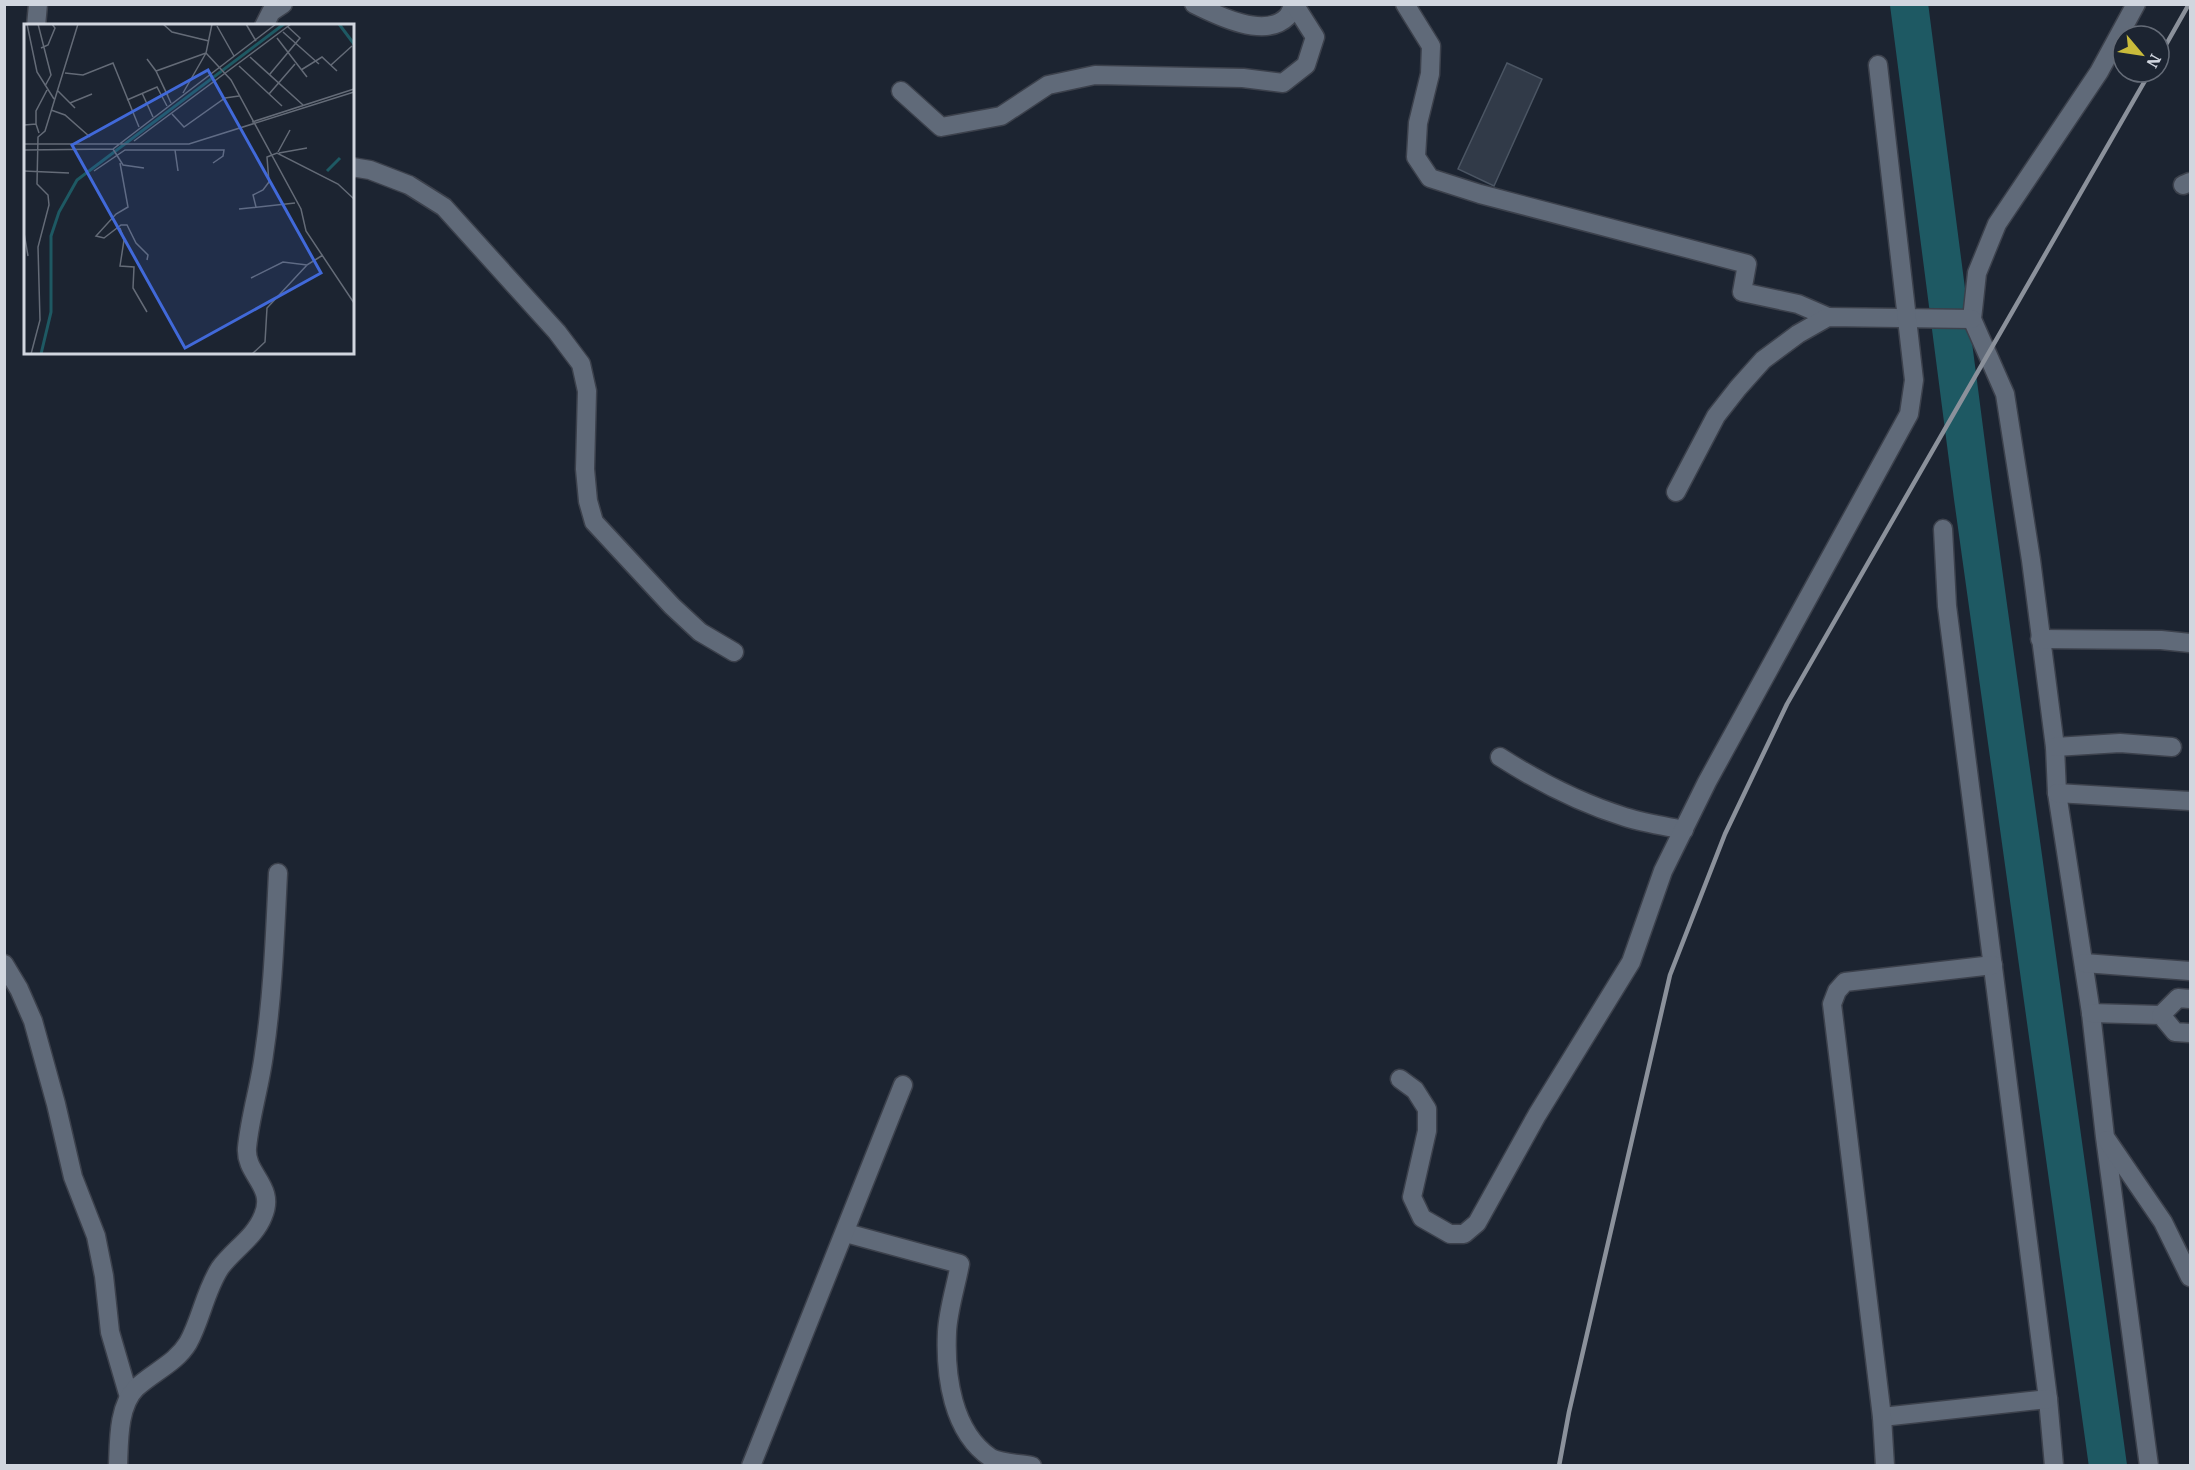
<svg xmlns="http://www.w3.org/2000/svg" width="2195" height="1470" viewBox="0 0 2195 1470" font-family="'IBM Plex Serif',serif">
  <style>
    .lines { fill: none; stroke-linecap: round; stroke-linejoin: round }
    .river { stroke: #1e5963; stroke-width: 38 }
    .building { fill: #313a48; stroke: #4b5563; stroke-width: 1.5 }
    .minor-casing { stroke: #3c414c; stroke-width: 21 }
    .minor { stroke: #606a79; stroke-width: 18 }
    .rail { stroke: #8b919b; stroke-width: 4.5 }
    .inset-river { fill: none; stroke: #1e5963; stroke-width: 3 }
    .inset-road { fill: none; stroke: #646b77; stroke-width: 1.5 }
    .view { fill: #4169d9; fill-opacity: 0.15; stroke: #4169d9; stroke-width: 3 }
    .inset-edge { fill: none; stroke: #d1d6df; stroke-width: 3 }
  </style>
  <rect width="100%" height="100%" fill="#1c2431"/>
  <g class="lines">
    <polyline class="river" points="1909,4 1973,498 2108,1466"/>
  </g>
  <polygon class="building" points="1507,63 1542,79 1494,186 1458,169"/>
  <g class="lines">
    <defs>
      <g id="minor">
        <path d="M 1194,4 C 1218,16 1265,39 1287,17 C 1290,14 1292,8 1294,5"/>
        <polyline points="1405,4 1431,46 1430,74 1418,123 1416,157 1430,178 1480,194 1747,264 1742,292 1798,304 1828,317"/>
        <polyline points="2136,4 2099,72 1997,224 1977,273 1972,319 2005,394 2031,560 2055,747 2057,793 2091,1013 2105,1137 2149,1466"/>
        <polyline points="36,26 38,4"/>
        <polyline points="264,26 271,12 283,4"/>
        <polyline points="901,91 941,127 1001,116 1048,85 1095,75 1243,78 1283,83 1306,65 1315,37 1294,4"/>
        <polyline points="352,167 370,170 409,185 444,207 557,332 581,364 587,391 585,469 588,501 594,522 672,606 700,632 734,652"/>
        <polyline points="2183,185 2190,182"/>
        <polyline points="1676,492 1716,416 1738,388 1763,360 1798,334 1828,317 1972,319"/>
        <polyline points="1943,529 1947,606 2048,1399 2054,1466"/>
        <polyline points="2040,639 2161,640 2190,643"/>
        <polyline points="2055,747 2120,743 2172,747"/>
        <path d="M 1500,757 C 1539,782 1580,803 1625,817 C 1644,823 1664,826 1684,830"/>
        <polyline points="2057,793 2190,801"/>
        <polyline points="2084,963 2190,971"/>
        <polyline points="4,964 19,989 33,1021 56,1104 73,1177 96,1236 104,1276 110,1332 129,1397"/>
        <polyline points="2091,1013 2161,1015 2175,1032 2190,1033"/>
        <polyline points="2161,1015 2178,998 2190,999"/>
        <polyline points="1400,1079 1415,1090 1427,1109 1427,1131 1412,1197 1422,1218 1450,1234 1464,1234 1477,1223 1537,1115 1631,962 1663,871 1707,782 1909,414 1914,380 1878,65"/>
        <polyline points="2107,1140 2163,1222 2190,1277"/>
        <path d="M 846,1233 L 960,1264 C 956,1286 948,1310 947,1332 C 945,1375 952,1432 991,1458 C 999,1463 1022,1464 1032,1466"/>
        <polyline points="1882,1417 2048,1399"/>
        <path d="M 118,1466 C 119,1441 118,1406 136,1388 C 153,1372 176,1363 188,1343 C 201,1320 205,1291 220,1268 C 233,1250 255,1237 263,1216 C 276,1186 245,1175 247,1148 C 250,1116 260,1086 264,1054 C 273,994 275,933 278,873"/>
        <polyline points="751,1466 903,1085"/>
        <polyline points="1885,1466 1882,1417 1832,1004 1837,991 1845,982 1993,965"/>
      </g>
    </defs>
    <use href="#minor" class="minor-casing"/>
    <use href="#minor" class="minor"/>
    <g class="rail">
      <polyline points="2159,57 2189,4"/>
      <polyline points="1559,1466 1569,1412 1670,975 1725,834 1787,704 2150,72"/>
    </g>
  </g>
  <g transform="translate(24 24)">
    <rect width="330" height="330" fill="#1c2431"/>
    <path class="inset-river" d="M 315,0 L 330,20M 303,147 L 316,134M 17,330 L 27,288 L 27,212 L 35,188 L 53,156 L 260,0"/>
    <path class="inset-road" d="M 3,0 L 13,48 L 30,75M 14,0 L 27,51 L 21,62M 139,0 L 148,8 L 185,17M 188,0 L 182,29 L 207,56 L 277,185 L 282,207 L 330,279M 222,0 L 232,17M 193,2 L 210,32M 259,8 L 295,40M 253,14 L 283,53M 17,24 L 24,21 L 31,4 L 28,0M 226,33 L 279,81M 123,35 L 132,47 L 182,29M 307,41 L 328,22M 215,42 L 258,82M 277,46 L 298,33 L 313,47M 132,47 L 147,79M 132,47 L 144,72M 41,49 L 59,51 L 89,39 L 115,103M 246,50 L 276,14 L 264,3M 34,67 L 51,84M 118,69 L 129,93M 159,69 L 182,29M 245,70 L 271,40M 103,76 L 133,63 L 143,82M 46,79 L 68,70M 27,86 L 41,91 L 66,113M 148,90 L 160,103 L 201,74 L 215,72M 228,98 L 330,65M 12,100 L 12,87 L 23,66M 0,101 L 12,100 L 15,109M 110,117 L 267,0M 0,120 L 165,120 L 330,68M 89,125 L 99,141 L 120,144M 0,126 L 89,125 L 252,0M 151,126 L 154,147M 254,128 L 266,106M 255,129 L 283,124M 96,139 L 104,183 L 92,190 L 72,212 L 80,214 L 97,201 L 103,201 L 112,219 L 124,231 L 123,236M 0,147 L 45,149M 70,147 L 101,126 L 200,126 L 199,132 L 189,139M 232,183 L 229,171 L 239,166 L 245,158 L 243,133 L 253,129 L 314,160 L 330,175M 215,185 L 271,179M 96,204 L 100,216 L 96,242 L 110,243 L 109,264 L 123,288M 0,209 L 4,232M 227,254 L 259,238 L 283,241 L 299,231M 7,330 L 16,296 L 14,223 L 25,181 L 24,171 L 13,160 L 14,113 L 21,107 L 54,0M 228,330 L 241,318 L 243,284 L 283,241"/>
    <path class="view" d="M 184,46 L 297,249 L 161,324 L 48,121 Z"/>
    <rect width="330" height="330" class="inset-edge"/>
  </g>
  <rect width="2195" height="1470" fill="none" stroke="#d1d6df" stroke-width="12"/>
  <g transform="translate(2141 54) rotate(119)"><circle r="28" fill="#1c2431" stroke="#646b77" stroke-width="1.5"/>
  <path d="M0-4.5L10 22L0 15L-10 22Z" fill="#c9bb3b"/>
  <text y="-9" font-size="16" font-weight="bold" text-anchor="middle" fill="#d1d6df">N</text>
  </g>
</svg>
